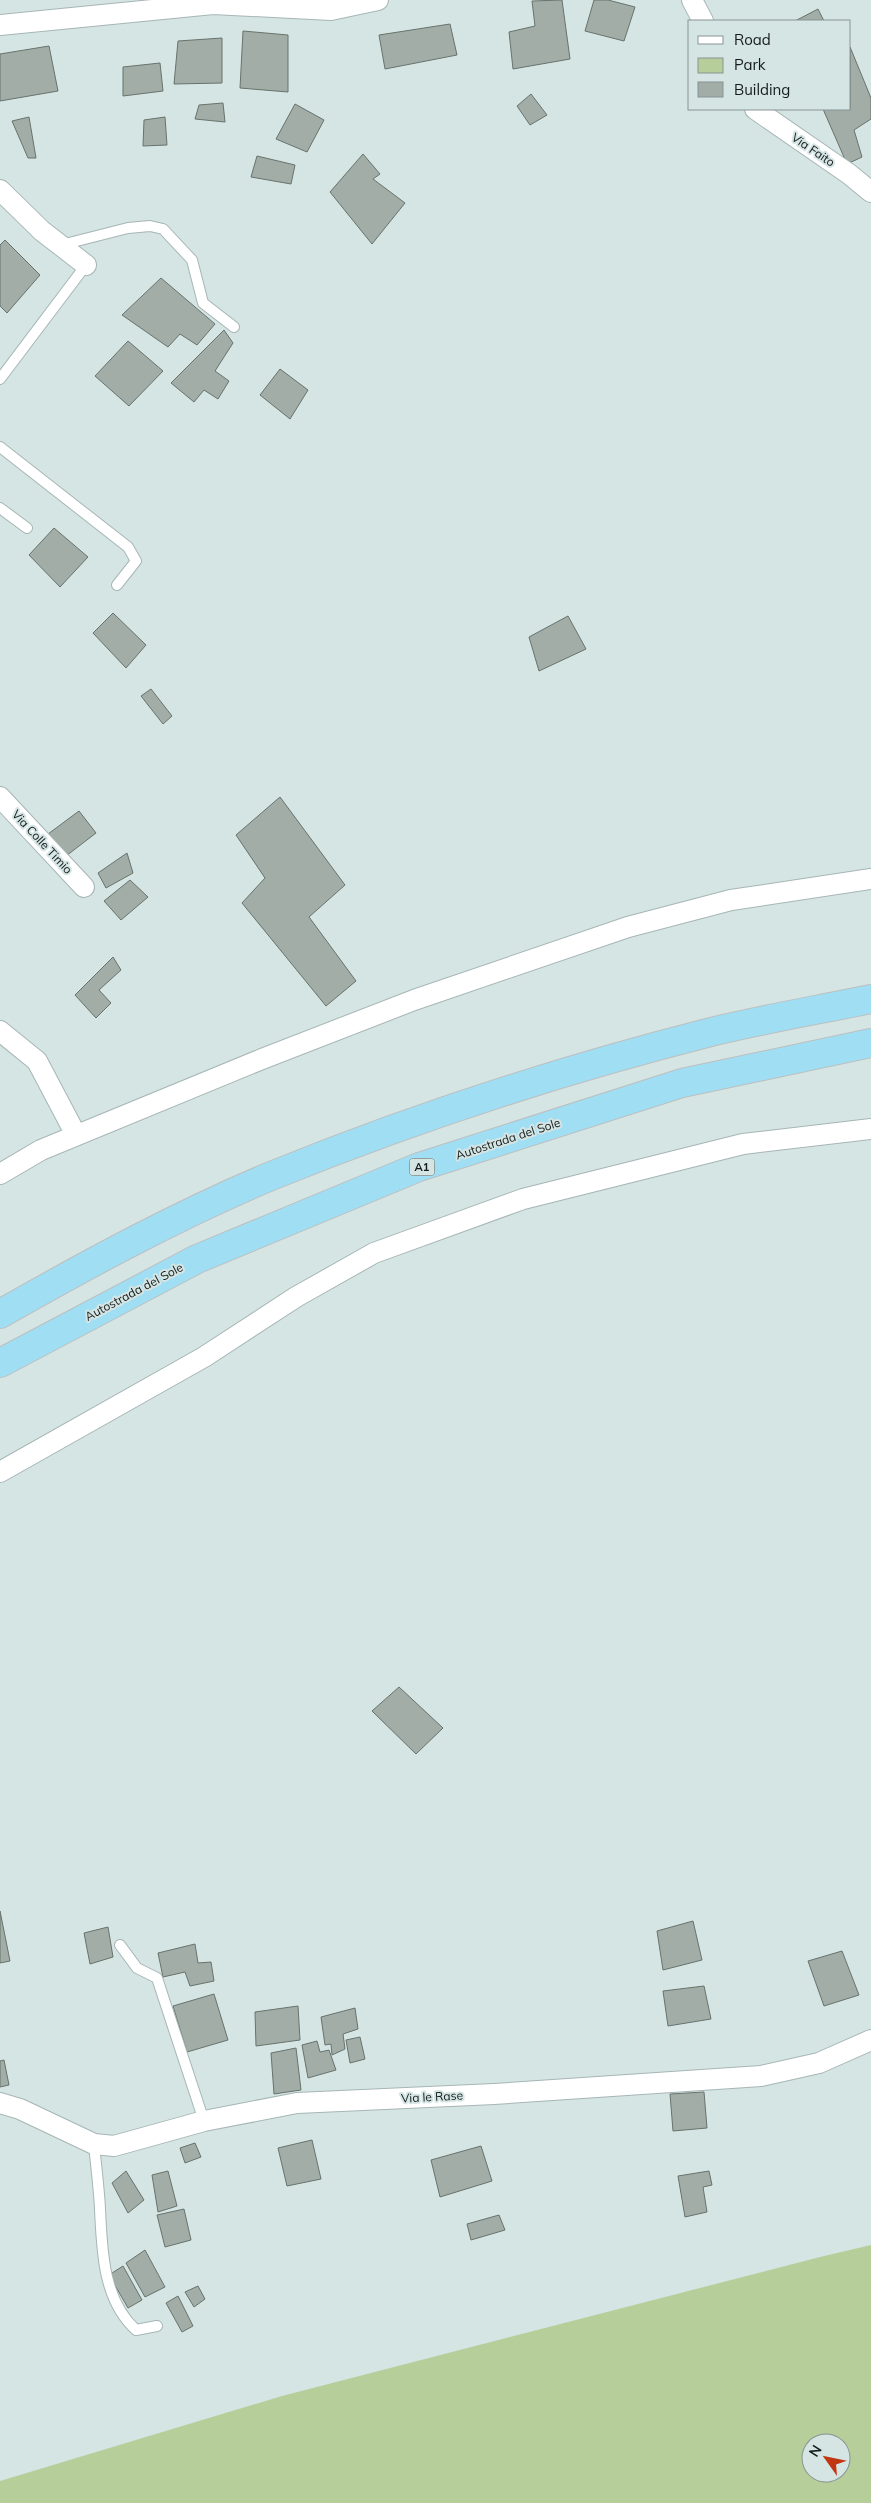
<svg xmlns="http://www.w3.org/2000/svg" width="871" height="2503" viewBox="0 0 871 2503" font-family="Mulish,sans-serif">
  <style>
    .green { fill: #b6ce9a; fill-rule: evenodd }
    .building { fill: #a1ada6; stroke: #67736c }
    .lines { fill: none; stroke-linecap: round; stroke-linejoin: round }
    .service-casing { stroke: #a6b6b5; stroke-width: 12 }
    .minor-casing { stroke: #a6b6b5; stroke-width: 22 }
    .motorway-casing { stroke: #bdbfbf; stroke-width: 30 }
    .service { stroke: #fff; stroke-width: 10 }
    .minor { stroke: #fff; stroke-width: 20 }
    .motorway { stroke: #a0def4; stroke-width: 28 }
    .labels { text-anchor: middle; stroke-width: 4; stroke-linejoin: round; paint-order: stroke }
    .shield { fill: #d5e5e4; stroke: #4f5857; stroke-width: 1 }
    .shield-label { font-size: 11px; font-weight: bold; fill: #151b1b }
    .street-label { font-size: 12px; fill: #151b1b; stroke: #d5e5e4 }
  </style>
  <rect width="100%" height="100%" fill="#d5e5e4"/>
  <path class="green" d="M 871,2245 L 871,2503 L 0,2503 L 0,2481 L 282,2396 L 820,2257 ZM 811,2443 L 841,2443 L 841,2473 L 811,2473 Z"/>
  <g class="building">
    <polygon points="562,0 570,59 513,69 509,32 535,26 532,1"/>
    <polygon points="594,0 608,0 635,7 624,41 585,31"/>
    <polygon points="818,9 824,21 795,21"/>
    <polygon points="450,24 457,55 385,69 379,35"/>
    <polygon points="243,31 288,35 288,92 240,88"/>
    <polygon points="222,38 222,83 174,84 178,41"/>
    <polygon points="49,46 58,91 0,101 0,54"/>
    <polygon points="850,47 871,98 871,119 854,130 862,157 847,164 823,109 850,109"/>
    <polygon points="160,63 163,91 123,96 123,67"/>
    <polygon points="531,94 547,115 530,125 517,106"/>
    <polygon points="223,103 225,122 195,119 199,105"/>
    <polygon points="295,104 324,120 307,152 276,139"/>
    <polygon points="29,117 36,158 28,158 12,121"/>
    <polygon points="165,117 167,145 143,146 144,120"/>
    <polygon points="363,154 380,174 373,179 405,203 372,244 330,192"/>
    <polygon points="257,156 295,165 291,184 251,177"/>
    <polygon points="5,240 40,275 7,313 0,306 0,245"/>
    <polygon points="161,278 215,324 197,345 180,334 168,347 122,315"/>
    <polygon points="224,330 233,343 215,371 229,381 218,399 204,390 194,402 171,383"/>
    <polygon points="128,341 163,371 129,406 95,376"/>
    <polygon points="280,369 308,390 290,419 260,395"/>
    <polygon points="54,528 88,557 60,587 29,555"/>
    <polygon points="113,613 146,645 126,668 93,633"/>
    <polygon points="568,616 586,649 539,671 529,637"/>
    <polygon points="151,689 172,716 163,724 141,696"/>
    <polygon points="280,797 345,885 309,917 356,981 326,1006 242,903 265,878 236,835"/>
    <polygon points="79,811 96,833 66,856 48,834"/>
    <polygon points="127,853 133,873 106,888 98,873"/>
    <polygon points="130,880 148,897 121,920 104,901"/>
    <polygon points="113,957 121,970 99,990 111,1003 96,1018 75,995"/>
    <polygon points="399,1687 443,1728 416,1754 372,1711"/>
    <polygon points="0,1911 10,1961 0,1963"/>
    <polygon points="693,1921 702,1960 663,1970 657,1931"/>
    <polygon points="108,1927 113,1957 90,1964 84,1933"/>
    <polygon points="195,1944 198,1963 211,1962 214,1981 190,1986 185,1972 163,1977 158,1953"/>
    <polygon points="842,1951 859,1995 824,2006 808,1961"/>
    <polygon points="704,1986 711,2019 668,2026 663,1991"/>
    <polygon points="214,1994 228,2040 187,2052 173,2006"/>
    <polygon points="298,2006 300,2040 256,2046 255,2012"/>
    <polygon points="355,2008 358,2029 343,2034 345,2049 332,2055 331,2044 325,2045 321,2017"/>
    <polygon points="360,2037 365,2059 350,2063 346,2040"/>
    <polygon points="317,2041 320,2052 329,2050 336,2070 308,2078 302,2045"/>
    <polygon points="296,2048 301,2090 274,2094 271,2053"/>
    <polygon points="4,2060 9,2085 0,2087 0,2061"/>
    <polygon points="704,2092 707,2128 673,2131 670,2094"/>
    <polygon points="312,2140 321,2179 287,2186 278,2148"/>
    <polygon points="195,2143 201,2157 185,2163 180,2148"/>
    <polygon points="481,2146 492,2181 440,2197 431,2160"/>
    <polygon points="126,2171 144,2200 128,2213 112,2183"/>
    <polygon points="168,2171 177,2206 158,2212 152,2175"/>
    <polygon points="709,2171 712,2185 703,2187 707,2212 685,2217 678,2176"/>
    <polygon points="184,2209 191,2240 165,2247 157,2215"/>
    <polygon points="499,2215 505,2230 471,2240 467,2224"/>
    <polygon points="145,2250 165,2287 145,2297 126,2263"/>
    <polygon points="123,2266 142,2300 128,2308 109,2275"/>
    <polygon points="198,2286 205,2299 194,2307 185,2292"/>
    <polygon points="178,2296 193,2326 182,2332 166,2303"/>
  </g>
  <g class="lines">
    <defs>
      <g id="service">
        <polyline points="61,245 128,228 150,226 163,229 192,260 203,303 234,327"/>
        <polyline points="0,379 86,265"/>
        <polyline points="0,447 128,547 136,561 117,585"/>
        <polyline points="0,508 27,528"/>
        <polyline points="120,1945 137,1968 157,1978 204,2121"/>
        <path d="M 94,2144 C 96,2166 99,2188 100,2209 C 102,2251 103,2300 136,2330 L 157,2326"/>
      </g>
      <g id="minor">
        <polyline points="692,0 703,21"/>
        <polyline points="0,25 213,4 331,10 378,0"/>
        <polyline points="755,109 849,174 871,192"/>
        <polyline points="0,190 42,231 86,265"/>
        <polyline points="0,797 84,887"/>
        <polyline points="0,1031 37,1061 76,1135"/>
        <polyline points="0,1174 41,1150 262,1059 414,1000 628,927 731,900 871,879"/>
        <polyline points="0,1472 204,1357 296,1297 374,1253 523,1199 743,1144 871,1129"/>
        <polyline points="0,2103 20,2109 94,2144 114,2146 204,2121 297,2103 494,2094 761,2076 819,2063 871,2040"/>
      </g>
      <g id="motorway">
        <path d="M 0,1314 C 88,1264 178,1215 271,1176 C 414,1118 561,1070 711,1032 C 764,1019 818,1010 871,999"/>
        <polyline points="0,1363 197,1259 419,1167 682,1083 871,1043"/>
      </g>
    </defs>
    <use href="#service" class="service-casing"/>
    <use href="#minor" class="minor-casing"/>
    <use href="#motorway" class="motorway-casing"/>
    <use href="#service" class="service"/>
    <use href="#minor" class="minor"/>
    <use href="#motorway" class="motorway"/>
  </g>
  <g class="labels">
    <rect class="shield" x="409.5" y="1158.5" width="25" height="17" rx="4"/>
    <g class="shield-label">
      <text x="422" y="1171">A1</text>
    </g>
    <g class="street-label">
      <text transform="translate(813 150) rotate(34)" y="4">Via Faito</text>
      <text transform="translate(42 842) rotate(47)" y="4">Via Colle Timio</text>
      <text transform="translate(508 1139) rotate(-18)" y="4">Autostrada del Sole</text>
      <text transform="translate(134 1292) rotate(-28)" y="4">Autostrada del Sole</text>
      <text transform="translate(432 2097) rotate(-3)" y="4">Via le Rase</text>
    </g>
  </g>
  <rect x="688" y="20" width="162" height="90" fill="#d5e5e4" stroke="#889494"/>
  <rect x="698" y="36" width="25" height="8" fill="#ffffff" stroke="#889494"/>
  <text x="734" y="45" font-size="15" fill="#151b1b">Road</text>
  <rect x="698" y="58" width="25" height="15" fill="#b6ce9a" stroke="#889494"/>
  <text x="734" y="70" font-size="15" fill="#151b1b">Park</text>
  <rect x="698" y="82" width="25" height="15" fill="#a1ada6" stroke="#889494"/>
  <text x="734" y="95" font-size="15" fill="#151b1b">Building</text>
  <g transform="translate(826 2458) rotate(303)"><circle r="24" fill="#d5e5e4" stroke="#889494"/>
  <path d="M0-4L9 19L0 12L-9 19Z" fill="#c03712"/>
  <text y="-8" font-size="14" font-weight="bold" text-anchor="middle" fill="#151b1b">N</text>
  </g>
</svg>
